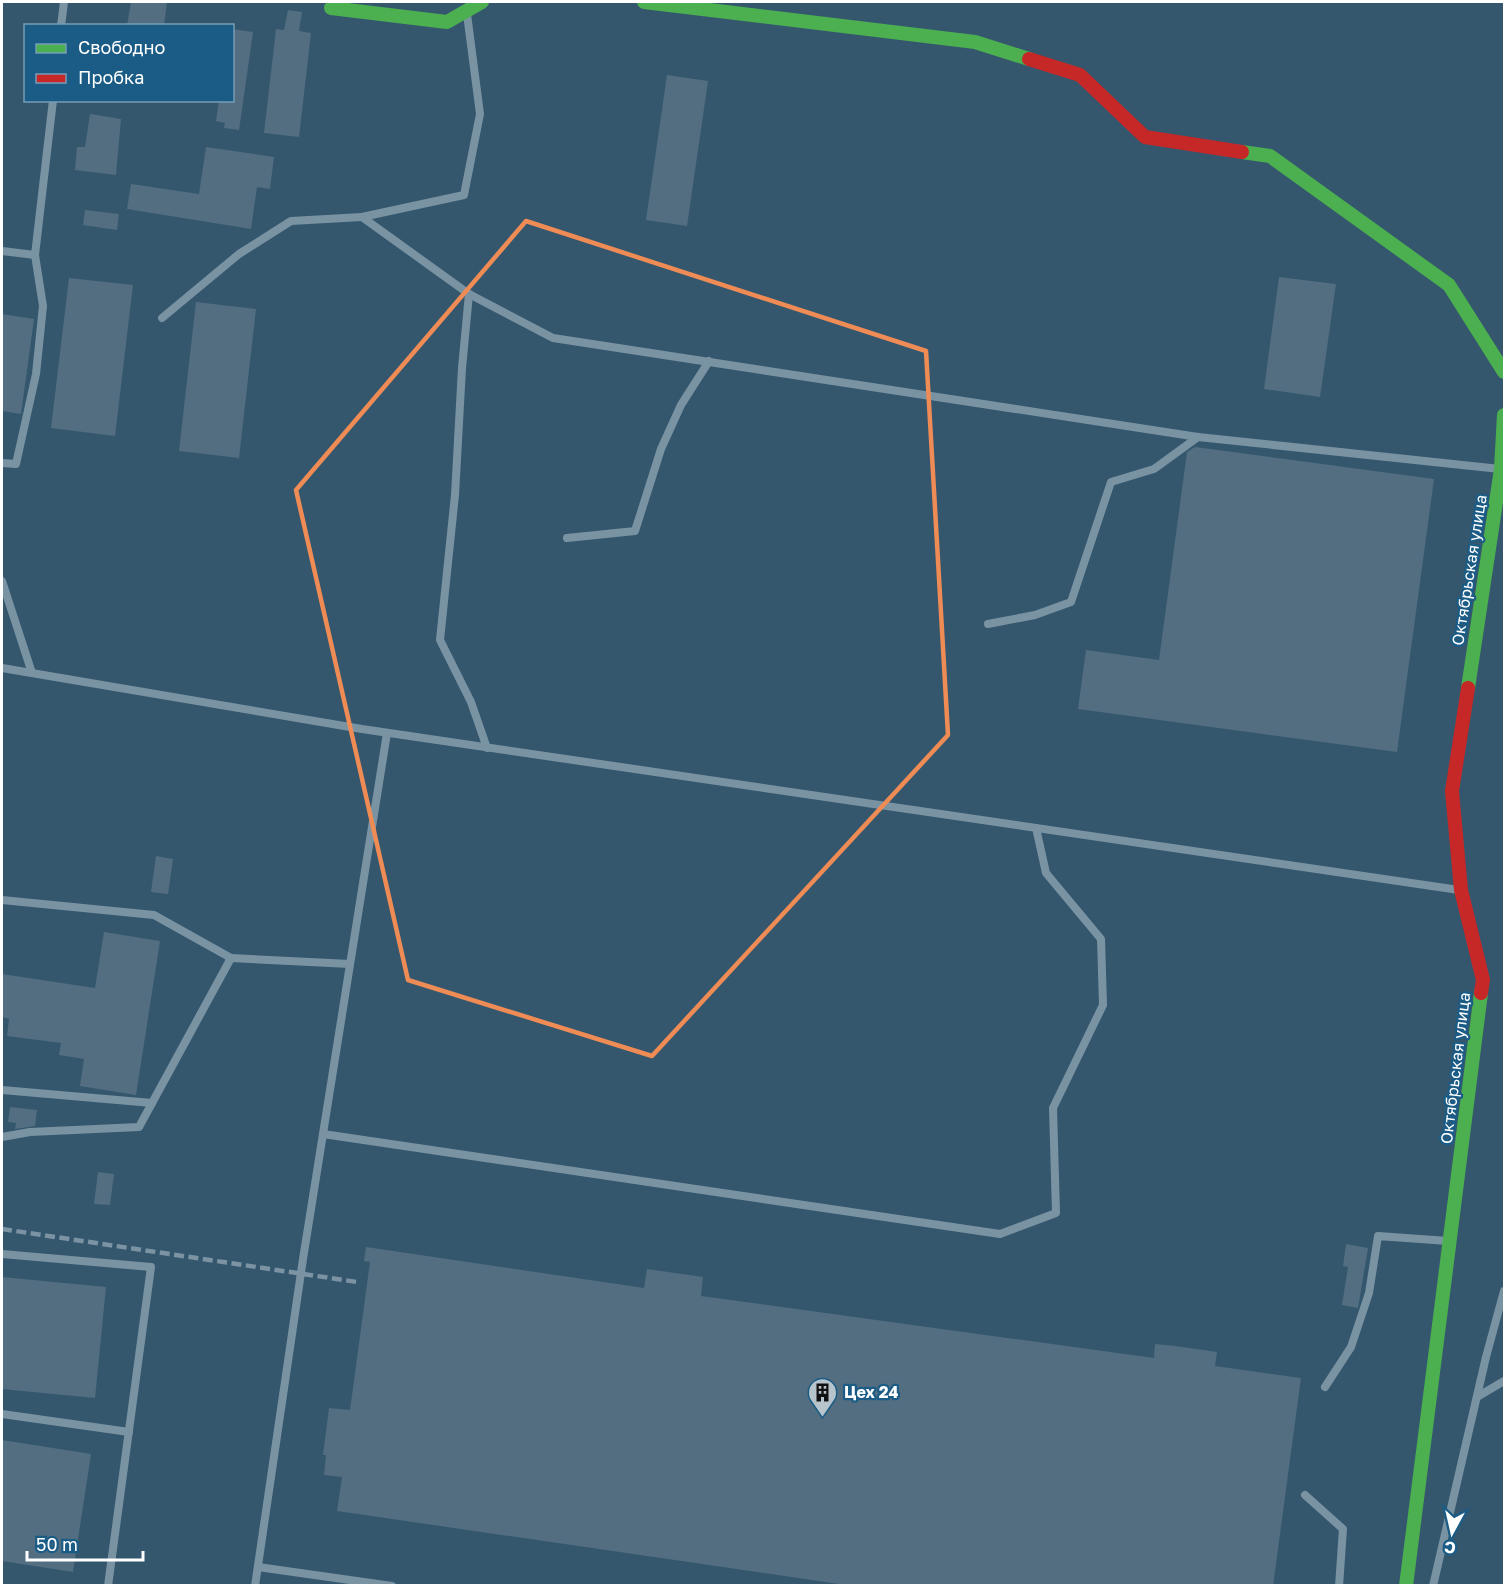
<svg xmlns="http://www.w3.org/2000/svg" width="1506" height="1587" viewBox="0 0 1506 1587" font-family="'Golos Text',sans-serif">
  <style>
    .building { fill: #526e80 }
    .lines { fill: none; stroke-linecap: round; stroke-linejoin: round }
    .lane { stroke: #7a93a3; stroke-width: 8 }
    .fast { stroke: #4caf50; stroke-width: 14 }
    .jam { stroke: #c62828; stroke-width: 14 }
    .rail { stroke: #7b93a3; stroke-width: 4.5; stroke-dasharray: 10 4.5; stroke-linecap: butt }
    .marked { fill: none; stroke: #ef8b55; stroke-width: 4.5; stroke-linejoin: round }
    .labels { text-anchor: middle; stroke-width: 4.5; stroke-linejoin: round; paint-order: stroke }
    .street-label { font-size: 16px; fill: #fff; stroke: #1b5c86 }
    .poi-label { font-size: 16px; font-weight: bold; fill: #fff; stroke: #1b5c86; text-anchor: start }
  </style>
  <rect width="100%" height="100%" fill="#34576e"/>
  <g class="building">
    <polygon points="131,2 167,2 164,26 127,26"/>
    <polygon points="288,10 302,12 299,31 311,33 299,137 264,133 276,29 284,30"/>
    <polygon points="232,29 253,32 239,130 224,128 225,123 216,121 219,100 232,100"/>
    <polygon points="667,75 708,81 687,226 646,220"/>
    <polygon points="90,114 121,119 116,175 75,170 77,147 85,147"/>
    <polygon points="206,147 274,157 270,189 257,187 251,229 127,209 131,184 199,194"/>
    <polygon points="85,210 119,214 117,230 83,225"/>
    <polygon points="1279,277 1336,284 1320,397 1264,389"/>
    <polygon points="69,278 133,285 115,436 51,428"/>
    <polygon points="196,302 256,309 239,458 179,451"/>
    <polygon points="2,314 34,319 21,414 2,411"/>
    <polygon points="1195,447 1434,479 1397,752 1078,709 1086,650 1159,660 1187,452"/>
    <polygon points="156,856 173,859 168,894 151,892"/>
    <polygon points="104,932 160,941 136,1095 80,1086 84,1059 59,1055 61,1043 7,1036 9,1019 2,1017 2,974 95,988"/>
    <polygon points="10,1107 37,1110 35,1126 15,1129 16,1123 8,1122"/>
    <polygon points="98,1172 114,1174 110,1205 94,1204"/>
    <polygon points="1346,1244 1368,1248 1358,1308 1342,1305 1348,1267 1343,1266"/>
    <polygon points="366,1247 644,1288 647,1269 703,1277 701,1296 1154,1358 1155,1344 1175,1346 1217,1352 1215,1366 1301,1378 1273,1586 853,1586 337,1511 342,1477 324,1475 326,1455 323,1455 329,1408 350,1410 370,1262 364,1261"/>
    <polygon points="2,1277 106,1287 95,1398 2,1389"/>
    <polygon points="2,1440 91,1454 73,1572 2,1561"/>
  </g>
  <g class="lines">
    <g class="lane">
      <polyline points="467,14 480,114 464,195 362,217 469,294 553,338 1198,437 1500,469"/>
      <polyline points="61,26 64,2"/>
      <polyline points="2,251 35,255 53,100"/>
      <polyline points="469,294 462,368 455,495 440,640 471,702 487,748"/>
      <polyline points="162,318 239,254 291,221 362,217"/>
      <polyline points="2,463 16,464 36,374 43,306 35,255"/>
      <polyline points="567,538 635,531 661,449 681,405 709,361"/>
      <polyline points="2,581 32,673"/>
      <polyline points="988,624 1035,615 1071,602 1111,482 1154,469 1198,437"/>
      <polyline points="2,668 362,729 1459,890"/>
      <polyline points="2,900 154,915 231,958"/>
      <polyline points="2,1090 152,1103"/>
      <polyline points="323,1134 1000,1234 1056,1213 1053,1108 1103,1005 1101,939 1046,873 1036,828"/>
      <polyline points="2,1137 30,1132 139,1127 231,958 350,964"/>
      <polyline points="2,1254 151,1267 108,1586"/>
      <polyline points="1325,1387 1351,1347 1369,1293 1378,1236 1448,1241"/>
      <polyline points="1477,1397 1504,1381"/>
      <polyline points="2,1414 129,1432"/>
      <polyline points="1305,1495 1343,1529 1339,1586"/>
      <polyline points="258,1567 392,1586"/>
      <polyline points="255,1586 303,1259 387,733"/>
      <polyline points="1433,1586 1486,1357 1504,1291"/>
    </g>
    <g class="fast">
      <polyline points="644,2 975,42 1029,59"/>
      <polyline points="331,8 447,22 482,2"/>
      <polyline points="1242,152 1270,156 1449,285 1504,372"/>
      <polyline points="1468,688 1501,469 1504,415"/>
      <polyline points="1406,1586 1481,993"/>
    </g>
    <g class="jam">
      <polyline points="1029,59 1080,75 1145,137 1242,152"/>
      <polyline points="1468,688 1452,791 1461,890 1483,980 1481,993"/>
    </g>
    <polyline class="rail" points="2,1229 357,1282"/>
  </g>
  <path class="marked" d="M 526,221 L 926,351 L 948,735 L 652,1056 L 408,980 L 296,490 Z"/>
  <defs>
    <symbol id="building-pin" viewBox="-11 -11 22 30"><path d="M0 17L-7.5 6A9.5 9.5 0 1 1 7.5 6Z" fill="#b8c4cc" stroke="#1b5c86"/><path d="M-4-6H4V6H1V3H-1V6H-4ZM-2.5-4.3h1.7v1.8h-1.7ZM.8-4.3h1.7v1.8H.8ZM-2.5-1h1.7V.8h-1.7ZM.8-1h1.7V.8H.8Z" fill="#111"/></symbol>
  </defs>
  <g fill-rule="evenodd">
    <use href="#building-pin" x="806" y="1376" width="33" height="45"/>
  </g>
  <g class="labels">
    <g class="street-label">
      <text transform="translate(1469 570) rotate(-81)" y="6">Октябрьская улица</text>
      <text transform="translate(1455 1068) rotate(-83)" y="6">Октябрьская улица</text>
    </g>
    <g class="poi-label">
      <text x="844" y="1398">Цех 24</text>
    </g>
  </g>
  <rect width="1506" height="1587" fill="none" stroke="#ffffff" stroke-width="6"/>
  <rect x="24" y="24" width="210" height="78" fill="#1b5c86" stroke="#769db6" stroke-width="1.5"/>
  <rect x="36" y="44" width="30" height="9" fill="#4caf50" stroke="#769db6" stroke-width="1.5"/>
  <text x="78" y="54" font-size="18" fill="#ffffff">Свободно</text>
  <rect x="36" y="74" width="30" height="9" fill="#c62828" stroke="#769db6" stroke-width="1.5"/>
  <text x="78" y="84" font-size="18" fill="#ffffff">Пробка</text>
  <g transform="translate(1452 1533) rotate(188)" stroke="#1b5c86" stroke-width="4.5" paint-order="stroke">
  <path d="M0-4.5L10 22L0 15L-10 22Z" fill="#ffffff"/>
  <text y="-9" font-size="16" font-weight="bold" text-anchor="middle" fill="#ffffff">С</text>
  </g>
  <path d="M27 1551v9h116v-9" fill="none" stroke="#ffffff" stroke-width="3"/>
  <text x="36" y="1551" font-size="18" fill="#ffffff" stroke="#1b5c86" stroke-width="4.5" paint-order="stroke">50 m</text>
</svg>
